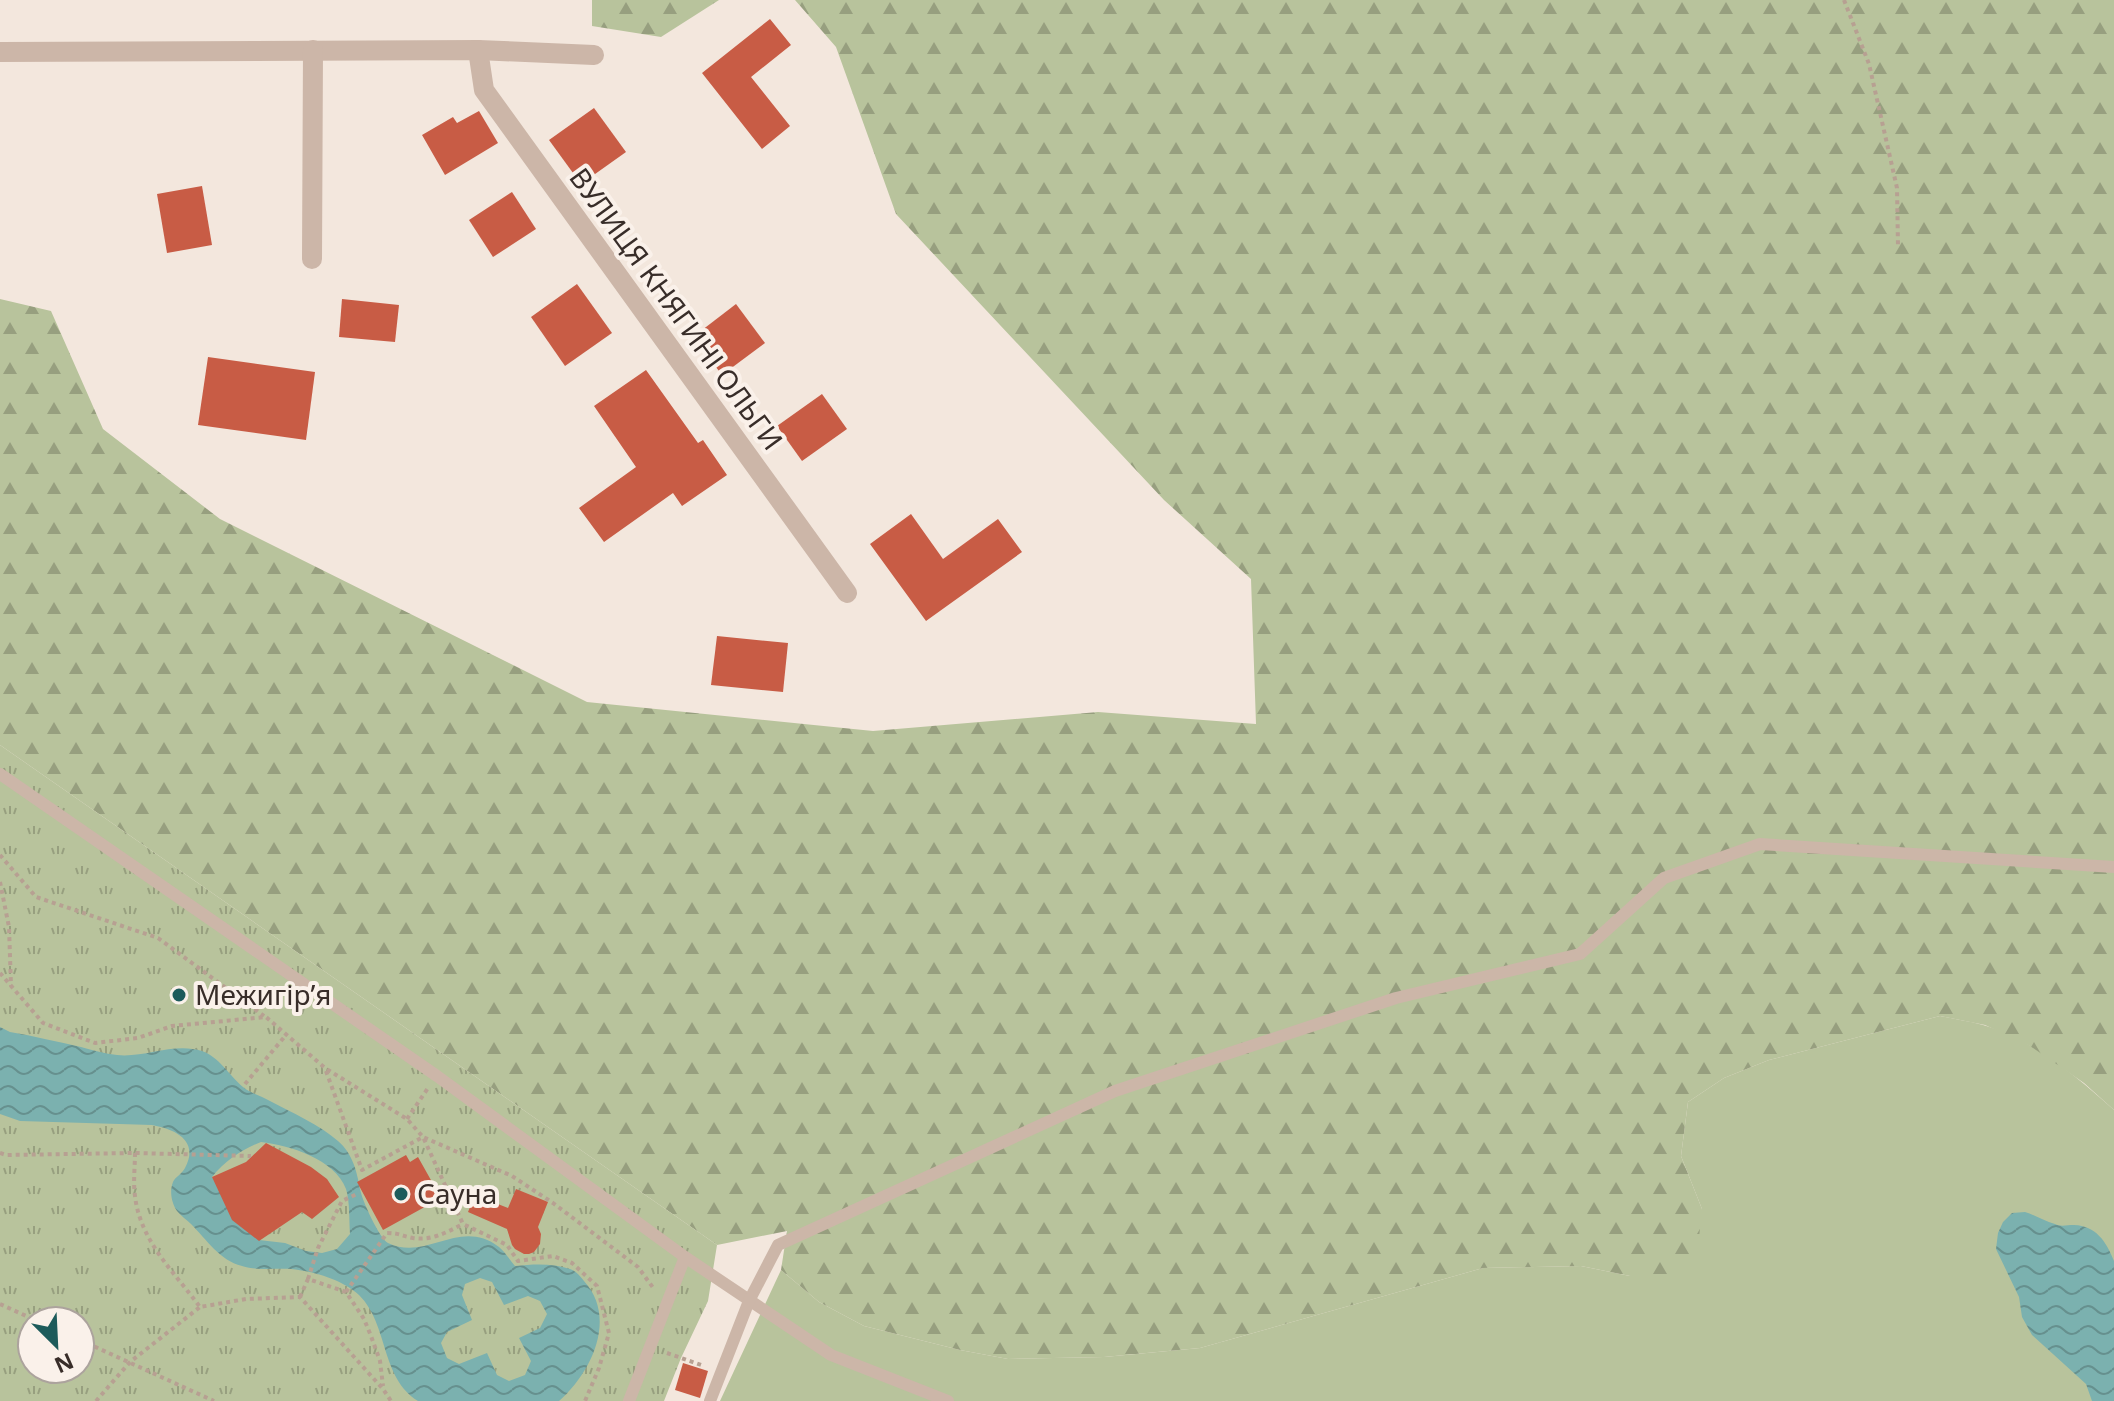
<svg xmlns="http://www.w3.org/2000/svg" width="2114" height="1401" viewBox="0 0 2114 1401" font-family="'Noto Sans',sans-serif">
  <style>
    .grass { fill: #b8c39c }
    .forest { fill: url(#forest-firs) }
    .park { fill: url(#park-tufts); fill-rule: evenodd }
    .water { fill: url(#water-waves); fill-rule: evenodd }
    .building { fill: #c85c45 }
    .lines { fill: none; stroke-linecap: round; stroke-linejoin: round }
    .path { stroke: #b7a092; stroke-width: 4; stroke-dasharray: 4 4; stroke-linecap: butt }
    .lane { stroke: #ccb6a8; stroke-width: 12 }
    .street { stroke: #ccb6a8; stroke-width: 20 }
    .poi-dot { fill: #1d5b5b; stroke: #faf1ea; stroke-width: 3 }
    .labels { text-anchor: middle; stroke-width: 8; stroke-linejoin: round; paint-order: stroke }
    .street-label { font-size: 28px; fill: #382d29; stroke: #faf1ea }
    .poi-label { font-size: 28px; fill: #382d29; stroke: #faf1ea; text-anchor: start }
  </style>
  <defs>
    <pattern id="forest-firs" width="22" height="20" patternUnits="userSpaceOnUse" patternTransform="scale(2)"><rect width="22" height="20" fill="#b8c39c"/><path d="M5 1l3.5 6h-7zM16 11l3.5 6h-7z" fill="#979f7f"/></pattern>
    <pattern id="park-tufts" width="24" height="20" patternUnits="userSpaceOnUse" patternTransform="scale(2)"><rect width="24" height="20" fill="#b8c39c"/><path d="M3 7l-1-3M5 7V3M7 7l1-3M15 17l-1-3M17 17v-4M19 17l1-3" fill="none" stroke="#979f7f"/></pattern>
    <pattern id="water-waves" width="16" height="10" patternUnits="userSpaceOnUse" patternTransform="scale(2)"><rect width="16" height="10" fill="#7bb1af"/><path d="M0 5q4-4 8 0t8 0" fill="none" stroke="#66908e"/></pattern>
  </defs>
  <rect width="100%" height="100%" fill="#f3e7dd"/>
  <path class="grass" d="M 1940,1016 C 1954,1019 1969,1021 1983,1025 C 2031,1038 2077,1077 2114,1110 L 2114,1401 L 720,1401 L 781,1270 L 819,1302 L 864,1326 L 960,1350 L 1008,1359 L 1104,1357 L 1200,1348 L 1483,1268 L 1581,1266 L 1630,1276 L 1702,1209 L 1681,1156 L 1688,1102 L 1724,1078 L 1769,1060 Z"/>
  <g class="forest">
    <polygon points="592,0 719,0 661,37 592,26"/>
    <polygon points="795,0 2114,0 2114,1110 2084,1083 2030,1046 1985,1025 1940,1016 1769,1060 1724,1078 1688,1102 1681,1156 1702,1209 1697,1257 1682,1274 1630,1276 1581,1266 1483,1268 1200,1348 1104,1357 1008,1359 960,1350 864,1326 819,1302 781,1270 787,1231 717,1245 0,745 0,299 51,311 103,429 220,519 587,702 873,731 1098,712 1256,724 1251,579 1164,500 896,214 836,47"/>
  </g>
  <path class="park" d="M 0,745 L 717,1245 L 708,1301 L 681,1358 L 664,1401 L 0,1401 ZM 32,1321 L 80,1321 L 80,1369 L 32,1369 Z"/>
  <g class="water">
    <path d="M 0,1027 L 10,1032 C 34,1036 58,1042 81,1047 C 93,1050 105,1054 117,1055 C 145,1058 174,1042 202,1051 C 219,1057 229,1075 243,1087 C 250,1093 261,1096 270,1101 C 291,1112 320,1125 338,1141 C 353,1154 357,1172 360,1189 C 362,1200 379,1238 388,1243 C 427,1262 459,1217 499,1247 C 505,1252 510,1260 515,1266 C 533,1264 553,1263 570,1269 C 576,1271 580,1276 584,1281 C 618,1318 591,1373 559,1401 L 418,1401 C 380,1377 389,1325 359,1295 C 343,1280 313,1271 291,1269 C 275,1268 258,1271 242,1266 C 219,1260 207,1240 191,1224 C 187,1220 181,1216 177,1211 C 172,1204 169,1192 173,1182 C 175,1177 182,1174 185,1168 C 200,1140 174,1129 152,1125 L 20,1121 L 0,1114 ZM 261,1142 C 289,1145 335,1159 346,1189 C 350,1202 349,1220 350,1234 L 337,1249 L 322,1253 L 306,1251 L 285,1243 L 259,1240 L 212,1177 C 226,1160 241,1150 261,1142 ZM 480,1278 L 492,1282 L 504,1305 L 528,1296 L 540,1301 L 547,1314 L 540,1328 L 519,1338 L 531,1361 L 525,1375 L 509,1381 L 497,1375 L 487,1353 L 459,1364 L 447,1358 L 441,1343 L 447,1332 L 472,1320 L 462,1295 L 465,1284 Z"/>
    <path d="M 2025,1212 C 2035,1215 2044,1221 2055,1224 C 2060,1227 2067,1225 2074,1225 C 2096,1226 2106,1241 2114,1261 L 2114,1401 L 2092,1401 L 2086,1384 L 2032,1335 L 2022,1317 L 2019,1297 L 1996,1249 L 1998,1233 L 2003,1222 L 2012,1213 Z"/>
  </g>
  <g class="building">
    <polygon points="770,19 791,45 751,77 790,126 762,149 702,73"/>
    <polygon points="594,108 626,152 581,184 549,140"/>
    <polygon points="479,111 498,143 445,175 422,135 453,117 457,123"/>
    <polygon points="202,186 212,245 167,253 157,194"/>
    <polygon points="512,192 536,229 493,257 469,220"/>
    <polygon points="577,284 612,333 565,366 531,317"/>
    <polygon points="342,299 399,305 395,342 339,337"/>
    <polygon points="736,304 765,343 722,375 693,337"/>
    <polygon points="208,357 315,372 306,440 198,425"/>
    <polygon points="646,370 698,443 703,440 727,475 682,506 673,493 604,542 579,508 636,467 594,406"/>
    <polygon points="822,394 847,429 802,461 777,426"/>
    <polygon points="911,514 943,559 998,519 1022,552 926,621 870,544"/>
    <polygon points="717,636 788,643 783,692 711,685"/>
    <polygon points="266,1143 311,1167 327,1179 339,1197 312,1219 302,1212 259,1241 232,1220 212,1177 246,1162"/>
    <polygon points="406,1155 410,1162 418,1157 441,1198 383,1230 357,1182"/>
    <polygon points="516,1189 548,1202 538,1227 541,1234 540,1244 534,1252 529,1254 524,1254 515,1249 512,1245 507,1229 468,1212 475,1195 508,1208"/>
    <polygon points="683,1363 708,1371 700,1398 675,1390"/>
  </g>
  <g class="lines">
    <g class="path">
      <polyline points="1844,0 1869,64 1897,188 1898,246"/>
      <polyline points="0,855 36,897 158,938 264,1016"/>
      <polyline points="0,882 9,927 11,986"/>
      <polyline points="0,973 43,1023 95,1043 138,1038 172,1026 266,1017 325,1068 407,1119 423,1137 463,1224 507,1245 518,1261 553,1256 572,1263 597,1286 609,1333 599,1368 585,1401"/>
      <polyline points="326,1071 362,1170 423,1137 512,1176 553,1203 638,1267 654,1289"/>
      <polyline points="245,1084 286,1035"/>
      <polyline points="407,1119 428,1088"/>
      <polyline points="0,1153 6,1155 135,1153 251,1156"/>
      <path d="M 135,1153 C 135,1167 133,1182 135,1196 C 140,1241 175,1273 200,1307 L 246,1299 L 300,1297 L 383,1389 L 391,1401"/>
      <polyline points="308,1279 318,1248 342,1201 359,1193"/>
      <path d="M 346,1292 L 387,1233 C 399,1233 402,1236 413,1238 C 432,1241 447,1232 463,1224"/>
      <polyline points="300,1297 308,1279 346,1292 364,1319 371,1336 380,1361 383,1386"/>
      <polyline points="0,1304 37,1321"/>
      <polyline points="80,1340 214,1401"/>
      <polyline points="667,1353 704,1366"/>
      <polyline points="96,1401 130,1362 200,1307"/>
    </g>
    <g class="lane">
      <polyline points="0,774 437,1076 685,1257 831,1355 948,1401"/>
      <polyline points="629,1401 685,1257"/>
      <polyline points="710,1401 749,1301 778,1245 1115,1091 1396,998 1580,954 1664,878 1760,844 2114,867"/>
    </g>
    <g class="street">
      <polyline points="478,50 484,90 847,593"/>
      <polyline points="0,52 478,50 594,55"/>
      <polyline points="312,259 313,50"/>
    </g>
  </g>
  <g class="poi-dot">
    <circle cx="179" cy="995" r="8"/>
    <circle cx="401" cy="1194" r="8"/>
  </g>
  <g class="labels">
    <g class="street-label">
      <text transform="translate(676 309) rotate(54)" y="10">ВУЛИЦЯ КНЯГИНІ ОЛЬГИ</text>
    </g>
    <g class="poi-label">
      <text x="195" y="1005">Межигір’я</text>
      <text x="417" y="1204">Сауна</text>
    </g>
  </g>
  <g transform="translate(56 1345) rotate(156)"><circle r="38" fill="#faf1ea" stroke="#aca39d" stroke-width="2"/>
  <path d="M0-6L14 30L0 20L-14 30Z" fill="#1d5b5b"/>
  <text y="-12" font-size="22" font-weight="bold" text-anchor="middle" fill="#382d29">N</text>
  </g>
</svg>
